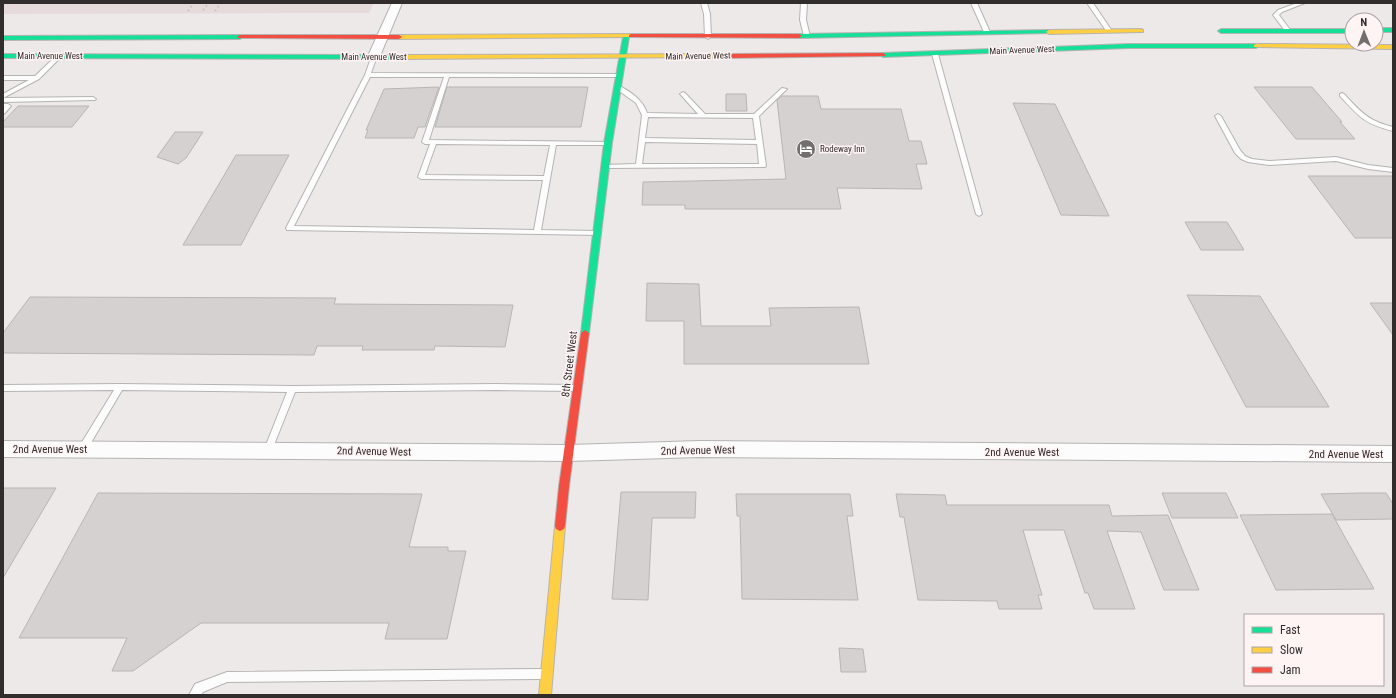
<svg xmlns="http://www.w3.org/2000/svg" width="1396" height="698" viewBox="0 0 1396 698" font-family="'Roboto Condensed',sans-serif">
  <style>
    .built { fill: #e6dada }
    .building { fill: #d6d1d1; stroke: #b9b5b5 }
    .lines { fill: none; stroke-linecap: round; stroke-linejoin: round }
    .lane-casing { stroke: #b6b3b3; stroke-width: 2 }
    .street-casing { stroke: #b6b3b3; stroke-width: 2 }
    .fast-casing { stroke: #b6b3b3; stroke-width: 2 }
    .slow-casing { stroke: #b6b3b3; stroke-width: 2 }
    .jam-casing { stroke: #b6b3b3; stroke-width: 2 }
    .lane { fill: #fcfcfc; fill-rule: evenodd }
    .street { fill: #fcfcfc; fill-rule: evenodd }
    .fast { fill: #16e098; fill-rule: evenodd }
    .slow { fill: #ffcf43; fill-rule: evenodd }
    .jam { fill: #f24e42; fill-rule: evenodd }
    .rail { stroke: #c4c3c3; stroke-width: 2; stroke-dasharray: 1.5 3; stroke-linecap: butt }
    .labels { text-anchor: middle; stroke-width: 3; stroke-linejoin: round; paint-order: stroke }
    .far-street-label { font-size: 9px; fill: #312d2d; stroke: #fef4f3 }
    .far-poi-label { font-size: 9px; fill: #312d2d; stroke: #fef4f3; text-anchor: start }
    .street-label { font-size: 11px; fill: #312d2d; stroke: #fef4f3 }
  </style>
  <rect width="100%" height="100%" fill="#eee9e9"/>
  <polygon class="built" points="3,3 374,3 369,13 3,14"/>
  <g class="building">
    <polygon points="439,87 425,127 418,127 414,138 365,138 368,130 366,130 384,89"/>
    <polygon points="447,87 588,87 581,127 435,127"/>
    <polygon points="1254,87 1312,87 1342,122 1340,122 1355,139 1296,139"/>
    <polygon points="726,94 746,94 747,111 726,111"/>
    <polygon points="782,96 818,96 821,109 901,109 909,141 921,141 927,164 916,164 922,189 837,188 841,209 685,209 685,205 642,205 643,182 786,179 777,100"/>
    <polygon points="1013,103 1055,104 1109,216 1061,215"/>
    <polygon points="18,106 89,106 72,127 3,127 3,122"/>
    <polygon points="175,132 203,132 186,158 178,164 157,157"/>
    <polygon points="236,155 289,155 241,245 183,245"/>
    <polygon points="1308,176 1393,176 1393,238 1355,238"/>
    <polygon points="1185,222 1227,222 1244,250 1201,250"/>
    <polygon points="647,283 699,284 701,326 771,326 769,308 859,307 869,364 684,364 684,321 646,321"/>
    <polygon points="1187,295 1260,296 1329,407 1246,407"/>
    <polygon points="30,297 336,298 334,304 513,305 505,347 435,346 434,350 362,350 363,346 317,346 314,355 3,353 3,333"/>
    <polygon points="1370,303 1393,303 1393,335"/>
    <polygon points="3,488 56,488 3,578"/>
    <polygon points="621,492 696,492 695,518 652,518 648,600 612,599"/>
    <polygon points="98,493 422,494 409,547 448,547 448,551 466,551 447,639 385,639 389,623 201,623 133,671 112,671 127,638 19,638"/>
    <polygon points="1162,493 1226,493 1238,518 1172,518"/>
    <polygon points="1359,493 1386,493 1393,504 1393,519 1336,520 1321,494"/>
    <polygon points="736,494 850,494 853,516 847,516 858,600 742,599 740,516 737,516"/>
    <polygon points="896,494 945,495 947,505 1109,505 1112,516 1168,515 1199,590 1164,590 1141,532 1107,531 1135,609 1094,609 1088,593 1085,593 1064,530 1023,530 1042,595 1038,595 1042,609 999,609 997,601 918,600 904,517 900,517"/>
    <polygon points="1332,514 1374,589 1276,590 1240,515"/>
    <polygon points="839,648 863,649 866,672 841,672"/>
  </g>
  <g class="lines">
    <defs>
      <g id="lane">
        <polygon points="701,3 707,3 710,14 711,37 708,39 705,37 704,14"/>
        <polygon points="801,3 807,3 806,20 810,36 807,38 804,36 800,20"/>
        <polygon points="971,3 977,3 990,32 989,33 984,32"/>
        <polygon points="1087,3 1093,3 1112,31 1111,32 1107,32"/>
        <polygon points="1297,3 1305,3 1282,12 1279,15 1291,31 1286,32 1273,15 1278,10"/>
        <polygon points="935,52 938,54 982,214 979,216 976,214 932,54"/>
        <polygon points="57,55 62,56 39,79 3,98 3,94 29,80 3,80 3,76 35,76"/>
        <path d="M 372,55 L 377,56 L 371,73 L 620,74 L 621,75 L 618,77 L 449,77 L 429,140 L 610,142 L 610,144 L 608,145 L 556,145 L 541,230 L 597,231 L 601,233 L 599,235 L 287,230 L 286,228 L 365,75 ZM 370,77 L 444,77 L 422,142 L 425,144 L 430,144 L 418,177 L 421,179 L 543,180 L 534,230 L 294,226 ZM 436,144 L 550,145 L 544,176 L 425,175 Z"/>
        <path d="M 617,85 C 629,90 643,100 647,113 L 698,114 L 681,95 L 680,94 L 683,92 L 685,93 L 705,114 L 754,114 L 782,88 L 787,89 L 759,116 L 766,166 L 765,167 L 605,168 L 603,167 L 603,165 L 636,164 L 642,115 L 636,103 L 615,88 L 614,87 ZM 648,117 L 753,118 L 756,140 L 645,138 ZM 645,142 L 757,144 L 759,164 L 642,164 Z"/>
        <path d="M 1342,93 L 1344,94 C 1361,112 1368,121 1393,127 L 1393,131 C 1365,124 1359,117 1340,96 L 1340,94 Z"/>
        <polygon points="93,97 96,99 95,100 3,102 3,98"/>
        <polygon points="3,104 8,104 11,106 5,113 3,114"/>
        <polygon points="1218,114 1221,116 1240,150 1245,156 1252,159 1269,161 1336,157 1368,165 1393,168 1393,172 1368,169 1336,161 1269,165 1248,162 1241,159 1235,153 1215,116"/>
        <polygon points="120,384 292,386 495,384 577,385 580,386 581,388 580,390 577,391 495,390 295,392 272,450 271,453 268,454 265,453 264,450 287,392 122,390 85,453 82,454 79,453 78,450 79,447 114,390 3,391 3,385"/>
        <polygon points="541,669 545,670 546,674 545,678 541,679 227,682 203,692 201,695 189,695 195,684 227,672"/>
      </g>
      <g id="street">
        <polygon points="392,3 402,3 380,56 378,58 370,58 368,56"/>
        <polygon points="3,441 569,445 700,441 1393,446 1393,462 700,457 569,461 3,457"/>
      </g>
      <g id="fast">
        <rect x="1376" y="28" width="17" height="4"/>
        <polygon points="1352,29 1352,33 1221,33 1218,31 1221,29"/>
        <polygon points="1049,30 1051,31 1051,33 799,38 796,36 799,34"/>
        <polygon points="626,35 629,37 612,143 589,333 585,336 581,333 604,143 623,37"/>
        <polygon points="3,36 240,35 243,37 240,39 3,40"/>
        <polygon points="1129,44 1256,44 1259,46 1256,48 1129,48 883,57 880,55 883,53"/>
        <polygon points="3,54 399,55 402,57 399,59 3,58"/>
      </g>
      <g id="slow">
        <polygon points="1141,29 1143,30 1143,32 1049,34 1046,32 1049,30"/>
        <polygon points="631,34 633,35 633,37 399,39 396,37 399,35"/>
        <polygon points="1256,44 1393,45 1393,49 1254,47 1254,45"/>
        <polygon points="728,54 731,56 730,57 399,59 396,57 399,55"/>
        <polygon points="560,521 564,523 565,526 551,695 539,695 555,526 556,523"/>
      </g>
      <g id="jam">
        <polygon points="631,34 799,34 802,36 799,38 629,37 629,35"/>
        <polygon points="240,35 399,35 402,37 399,39 238,38 237,37"/>
        <polygon points="883,53 886,55 885,56 728,58 725,56 728,54"/>
        <polygon points="585,330 589,333 569,486 565,526 564,529 560,531 556,529 555,526 559,486 581,333"/>
      </g>
    </defs>
    <use href="#lane" class="lane-casing"/>
    <use href="#street" class="street-casing"/>
    <use href="#fast" class="fast-casing"/>
    <use href="#slow" class="slow-casing"/>
    <use href="#jam" class="jam-casing"/>
    <use href="#lane" class="lane"/>
    <use href="#street" class="street"/>
    <use href="#fast" class="fast"/>
    <use href="#slow" class="slow"/>
    <use href="#jam" class="jam"/>
    <g class="rail">
      <polyline points="203,10 209,3"/>
      <polyline points="188,11 194,3"/>
      <polyline points="215,11 221,3"/>
    </g>
  </g>
  <defs>
    <symbol id="hotel-disc" viewBox="-11 -11 22 22"><circle r="9.5" fill="#736f6f" stroke="#fef4f3"/><path d="M-6-4.5h1.5V1H6V5H4.5V3h-9V5H-6ZM-4 0a1.8 1.8 0 1 1 3.6 0ZM.5 0V-2.5h3Q6-2.5 6 0Z" fill="#fff"/></symbol>
  </defs>
  <g fill-rule="evenodd">
    <use href="#hotel-disc" x="795" y="138" width="22" height="22"/>
  </g>
  <g class="labels">
    <g class="far-street-label">
      <text transform="translate(1022 50) rotate(-2)" y="3">Main Avenue West</text>
      <text x="50" y="59">Main Avenue West</text>
      <text transform="translate(698 56) rotate(-1)" y="3">Main Avenue West</text>
      <text x="374" y="60">Main Avenue West</text>
    </g>
    <g class="far-poi-label">
      <text x="820" y="152">Rodeway Inn</text>
    </g>
    <g class="street-label">
      <text transform="translate(569 364) rotate(-83)" y="4">8th Street West</text>
      <text x="50" y="453">2nd Avenue West</text>
      <text transform="translate(698 450) rotate(-1)" y="4">2nd Avenue West</text>
      <text transform="translate(374 451) rotate(1)" y="4">2nd Avenue West</text>
      <text x="1022" y="456">2nd Avenue West</text>
      <text x="1346" y="458">2nd Avenue West</text>
    </g>
  </g>
  <rect width="1396" height="698" fill="none" stroke="#312d2d" stroke-width="8"/>
  <rect x="1244" y="614" width="140" height="72" fill="#fef4f3" stroke="#aca4a4"/>
  <rect x="1252" y="627" width="20" height="6" fill="#16e098" stroke="#aca4a4"/>
  <text x="1280" y="634" font-size="12" fill="#312d2d">Fast</text>
  <rect x="1252" y="647" width="20" height="6" fill="#ffcf43" stroke="#aca4a4"/>
  <text x="1280" y="654" font-size="12" fill="#312d2d">Slow</text>
  <rect x="1252" y="667" width="20" height="6" fill="#f24e42" stroke="#aca4a4"/>
  <text x="1280" y="674" font-size="12" fill="#312d2d">Jam</text>
  <g transform="translate(1364 32) rotate(359)"><circle r="19" fill="#fef4f3" stroke="#aca4a4"/>
  <path d="M0-3L7 15L0 10L-7 15Z" fill="#736f6f"/>
  <text y="-6" font-size="11" font-weight="bold" text-anchor="middle" fill="#312d2d">N</text>
  </g>
</svg>
